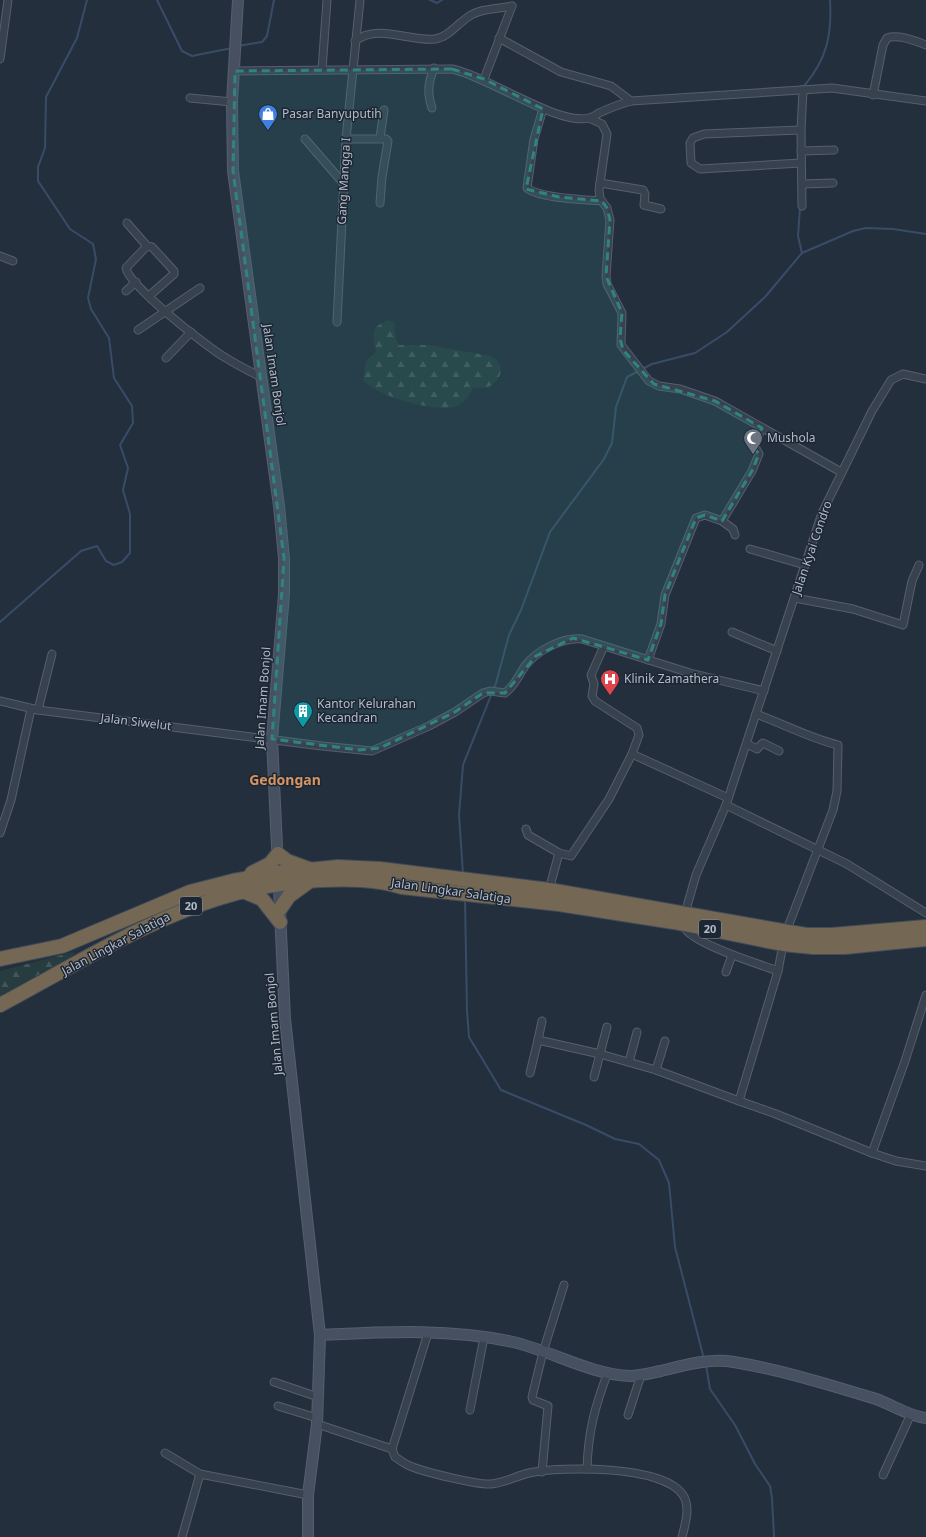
<svg xmlns="http://www.w3.org/2000/svg" width="926" height="1537" viewBox="0 0 926 1537" font-family="'Noto Sans',sans-serif">
  <style>
    .forest { fill: url(#forest-firs) }
    .lines { fill: none; stroke-linecap: round; stroke-linejoin: round }
    .stream { stroke: #394c67; stroke-width: 2 }
    .street-casing { stroke: #565f6c; stroke-width: 9 }
    .secondary-casing { stroke: #565f6c; stroke-width: 12 }
    .highway-casing { stroke: #434c59; stroke-width: 16 }
    .street { stroke: #38414e; stroke-width: 7 }
    .secondary { stroke: #465061; stroke-width: 10 }
    .highway { stroke: #746855; stroke-width: 14 }
    .marked { fill: #308480; fill-opacity: 0.2; stroke: #308480; stroke-width: 3; stroke-dasharray: 8 5; stroke-linejoin: round }
    .labels { text-anchor: middle; stroke-width: 3; stroke-linejoin: round; paint-order: stroke }
    .shield { fill: #1d2633; stroke: #878f9c; stroke-width: 1 }
    .shield-label { font-size: 11px; font-weight: bold; fill: #b4bcc9 }
    .poi-label { font-size: 12px; fill: #b4bcc9; stroke: #1d2633; text-anchor: start }
    .street-label { font-size: 12px; fill: #b4bcc9; stroke: #1d2633 }
    .quarter-label { font-size: 14px; font-weight: bold; fill: #d59563; stroke: #1d2633 }
  </style>
  <defs>
    <pattern id="forest-firs" width="22" height="20" patternUnits="userSpaceOnUse"><rect width="22" height="20" fill="#263c3f"/><path d="M5 1l3.5 6h-7zM16 11l3.5 6h-7z" fill="#435659"/></pattern>
  </defs>
  <rect width="100%" height="100%" fill="#242f3e"/>
  <g class="forest">
    <path d="M 388,320 L 394,322 L 396,340 L 399,345 L 429,345 L 490,356 C 504,361 504,377 492,385 C 487,389 479,388 473,388 C 469,396 466,402 457,406 C 439,414 375,396 363,380 L 366,361 L 376,352 C 373,334 369,328 388,320 Z"/>
    <polygon points="73,952 74,954 70,957 0,996 0,971"/>
  </g>
  <g class="lines">
    <g class="stream">
      <polyline points="157,0 182,51 192,56 232,48"/>
      <polyline points="430,0 437,3 442,0"/>
      <polyline points="238,46 262,42 267,36 274,0"/>
      <path d="M 801,89 L 801,86 L 804,86 C 827,59 832,35 830,0"/>
      <polyline points="800,207 798,236 802,253"/>
      <polyline points="0,622 81,551 97,546 106,561 114,565 122,562 130,553 130,514 123,490 128,468 120,445 133,423 132,406 114,378 109,338 91,309 88,298 96,259 93,244 70,229 38,181 38,167 45,148 46,97 77,38 87,0"/>
      <polyline points="463,874 459,815 463,765 496,683 509,635 521,610 550,532 604,459 612,443 616,407 627,377 652,364 695,353 727,332 765,297 802,253 853,231 866,228 893,229 926,234"/>
      <polyline points="465,898 467,1011 469,1037 501,1090 586,1125 615,1139 639,1144 659,1160 669,1183 675,1247 704,1359"/>
      <polyline points="706,1365 710,1389 735,1425 755,1464 770,1486 772,1498 774,1537"/>
    </g>
    <defs>
      <g id="street">
        <polyline points="499,38 561,72 611,86 631,101"/>
        <path d="M 355,41 C 378,23 409,42 435,39 C 450,37 460,20 473,14 C 484,8 500,9 512,6"/>
        <polyline points="0,59 8,0"/>
        <polyline points="322,70 327,0"/>
        <path d="M 235,71 L 452,69 C 487,76 558,126 589,118 C 592,118 596,115 599,113 C 610,108 620,104 631,101 L 832,88 L 926,101"/>
        <polyline points="484,79 512,6"/>
        <path d="M 873,95 L 883,45 L 887,38 C 899,34 915,41 926,45"/>
        <polyline points="190,98 232,102"/>
        <path d="M 432,108 C 427,93 428,83 434,68"/>
        <path d="M 543,109 L 534,139 L 527,188 C 539,198 584,200 602,201"/>
        <polyline points="589,118 602,124 607,134 599,190 600,199 607,208 610,220 606,276 607,284 622,313 621,345 649,381 659,386 680,389 715,401 841,472"/>
        <polyline points="801,130 704,134 693,138 690,143 691,163 700,169 801,163"/>
        <polyline points="380,138 384,110"/>
        <polyline points="305,139 344,184"/>
        <polyline points="346,139 386,139 388,141 382,177 380,203"/>
        <polyline points="801,151 834,150"/>
        <polyline points="600,183 643,190 645,194 644,205 661,209"/>
        <polyline points="802,184 833,183"/>
        <polyline points="802,206 801,130 803,90"/>
        <polyline points="127,223 147,246 152,247 174,271 174,274 149,296"/>
        <path d="M 147,246 L 126,268 C 128,285 208,348 226,358 C 237,365 249,371 261,377"/>
        <polyline points="0,256 13,261"/>
        <polyline points="126,291 136,282"/>
        <polyline points="337,322 346,139 360,0"/>
        <polyline points="138,330 200,288"/>
        <polyline points="166,358 191,332"/>
        <polyline points="722,521 733,529 735,535"/>
        <polyline points="750,549 805,565"/>
        <polyline points="795,598 853,609 903,625 912,581 919,565"/>
        <polyline points="732,632 777,651"/>
        <polyline points="604,646 591,675 594,684 592,696 595,701 637,728 639,735 632,754 728,798"/>
        <polyline points="648,660 661,624 665,595 696,518 705,515 722,521 752,471 759,454 754,445 762,428"/>
        <path d="M 0,701 L 38,710 L 322,746 L 372,751 L 429,726 L 455,712 L 483,693 L 490,691 L 505,693 C 514,687 519,675 525,666 C 537,650 563,637 582,639 L 690,673 L 764,691"/>
        <polyline points="38,710 52,654"/>
        <path d="M 756,714 C 784,724 809,738 838,745 L 837,791 L 833,810 L 786,932"/>
        <polyline points="747,744 757,749 763,743 779,751"/>
        <polyline points="726,805 847,864 926,913"/>
        <polyline points="526,829 528,835 559,853 571,856 609,799 632,754"/>
        <polyline points="0,833 11,800 31,709"/>
        <polyline points="549,890 559,853"/>
        <polyline points="685,913 696,875 726,805 822,513 872,411 891,380 903,374 926,379"/>
        <path d="M 683,924 C 683,941 762,965 778,971"/>
        <polyline points="783,944 778,971 739,1101 776,1114 872,1153"/>
        <polyline points="726,972 732,955"/>
        <polyline points="926,995 905,1061 872,1153 896,1161 926,1166"/>
        <polyline points="538,1040 542,1021"/>
        <polyline points="629,1062 637,1032"/>
        <polyline points="656,1070 665,1041"/>
        <polyline points="530,1073 538,1040 600,1054 656,1070 739,1101"/>
        <polyline points="594,1077 607,1027"/>
        <polyline points="274,1382 318,1397"/>
        <polyline points="278,1406 317,1418"/>
        <polyline points="470,1410 484,1337"/>
        <polyline points="628,1415 641,1375"/>
        <path d="M 317,1424 L 392,1449 L 395,1457 C 400,1460 405,1464 410,1466 C 424,1472 477,1485 491,1484 C 504,1483 516,1476 529,1473 C 561,1466 664,1465 683,1495 C 691,1507 685,1525 682,1537"/>
        <polyline points="392,1449 428,1333"/>
        <polyline points="165,1453 200,1474 308,1495"/>
        <path d="M 587,1469 C 588,1432 595,1406 608,1372"/>
        <polyline points="542,1472 548,1406 533,1400 532,1397 543,1352 564,1285"/>
        <polyline points="883,1475 911,1414"/>
        <polyline points="182,1537 200,1474"/>
      </g>
      <g id="secondary">
        <polyline points="238,0 232,102 233,171 279,506 284,558 284,594 272,739 285,1019 320,1335 317,1424 308,1495 308,1537"/>
        <path d="M 320,1335 C 384,1332 450,1328 513,1342 C 552,1351 589,1374 630,1376 C 640,1376 651,1373 661,1371 C 685,1365 709,1358 734,1362 C 782,1370 830,1385 876,1399 C 893,1405 908,1416 926,1418"/>
      </g>
      <g id="highway">
        <polyline points="252,873 270,864 278,854 287,861 309,869"/>
        <polyline points="243,891 262,899 280,922"/>
        <polyline points="280,909 289,896 311,880"/>
        <polyline points="0,959 62,946 190,892 233,881 278,873 338,867 380,869 549,890 806,935 832,935 926,927"/>
        <path d="M 0,1005 C 105,949 198,885 321,880 C 349,879 375,879 402,887 L 559,904 L 674,922 L 783,944 L 813,947 L 845,947 L 926,939"/>
      </g>
    </defs>
    <use href="#street" class="street-casing"/>
    <use href="#secondary" class="secondary-casing"/>
    <use href="#highway" class="highway-casing"/>
    <use href="#street" class="street"/>
    <use href="#secondary" class="secondary"/>
    <use href="#highway" class="highway"/>
  </g>
  <path class="marked" d="M 452,69 L 484,79 L 543,109 L 526,189 L 559,197 L 602,201 L 607,208 L 610,220 L 606,276 L 622,313 L 620,338 L 623,350 L 654,384 L 715,401 L 762,428 L 753,447 L 759,454 L 752,471 L 722,521 L 705,515 L 696,518 L 665,595 L 661,624 L 648,660 L 573,638 L 536,656 L 505,693 L 483,693 L 455,712 L 380,748 L 359,750 L 272,739 L 284,558 L 233,171 L 235,71 Z"/>
  <defs>
    <symbol id="shop-pin" viewBox="-11 -11 22 30"><path d="M0 17L-7.5 6A9.5 9.5 0 1 1 7.5 6Z" fill="#3f7fe0" stroke="#1d2633"/><path d="M-5-2.5h2.3a2.7 3.5 0 0 1 5.4 0H5L5.5 6h-11ZM-1.5-2.5h3a1.5 2.3 0 0 0-3 0Z" fill="#fff"/></symbol>
    <symbol id="mosque-pin" viewBox="-11 -11 22 30"><path d="M0 17L-7.5 6A9.5 9.5 0 1 1 7.5 6Z" fill="#6b7280" stroke="#1d2633"/><path d="M3.5-4.9A6 6 0 1 0 3.5 4.9A5 5 0 1 1 3.5-4.9Z" fill="#fff"/></symbol>
    <symbol id="hospital-pin" viewBox="-11 -11 22 30"><path d="M0 17L-7.5 6A9.5 9.5 0 1 1 7.5 6Z" fill="#e0444e" stroke="#1d2633"/><path d="M-5-5h3v3.5h4V-5h3V5h-3V1.5h-4V5h-3Z" fill="#fff"/></symbol>
    <symbol id="building-pin" viewBox="-11 -11 22 30"><path d="M0 17L-7.5 6A9.5 9.5 0 1 1 7.5 6Z" fill="#0f9aa8" stroke="#1d2633"/><path d="M-4-6H4V6H1V3H-1V6H-4ZM-2.5-4.3h1.7v1.8h-1.7ZM.8-4.3h1.7v1.8H.8ZM-2.5-1h1.7V.8h-1.7ZM.8-1h1.7V.8H.8Z" fill="#fff"/></symbol>
  </defs>
  <g fill-rule="evenodd">
    <use href="#shop-pin" x="257" y="103" width="22" height="30"/>
    <use href="#mosque-pin" x="742" y="427" width="22" height="30"/>
    <use href="#hospital-pin" x="599" y="668" width="22" height="30"/>
    <use href="#building-pin" x="292" y="700" width="22" height="30"/>
  </g>
  <g class="labels">
    <g class="shield">
      <rect x="180" y="897" width="22" height="18" rx="3"/>
      <rect x="699" y="920" width="22" height="18" rx="3"/>
    </g>
    <g class="shield-label">
      <text x="191" y="910">20</text>
      <text x="710" y="933">20</text>
    </g>
    <g class="poi-label">
      <text x="282" y="118">Pasar Banyuputih</text>
      <text x="767" y="442">Mushola</text>
      <text x="624" y="683">Klinik Zamathera</text>
      <text x="317" y="708">Kantor Kelurahan<tspan x="317" dy="14">Kecandran</tspan></text>
    </g>
    <g class="street-label">
      <text transform="translate(344 181) rotate(-87)" y="4">Gang Mangga I</text>
      <text transform="translate(274 375) rotate(82)" y="4">Jalan Imam Bonjol</text>
      <text transform="translate(812 548) rotate(-71)" y="4">Jalan Kyai Condro</text>
      <text transform="translate(263 698) rotate(-86)" y="4">Jalan Imam Bonjol</text>
      <text transform="translate(136 722) rotate(7)" y="4">Jalan Siwelut</text>
      <text transform="translate(451 891) rotate(8)" y="4">Jalan Lingkar Salatiga</text>
      <text transform="translate(116 944) rotate(-28)" y="4">Jalan Lingkar Salatiga</text>
      <text transform="translate(274 1024) rotate(-95)" y="4">Jalan Imam Bonjol</text>
    </g>
    <g class="quarter-label">
      <text x="285" y="785">Gedongan</text>
    </g>
  </g>
</svg>
